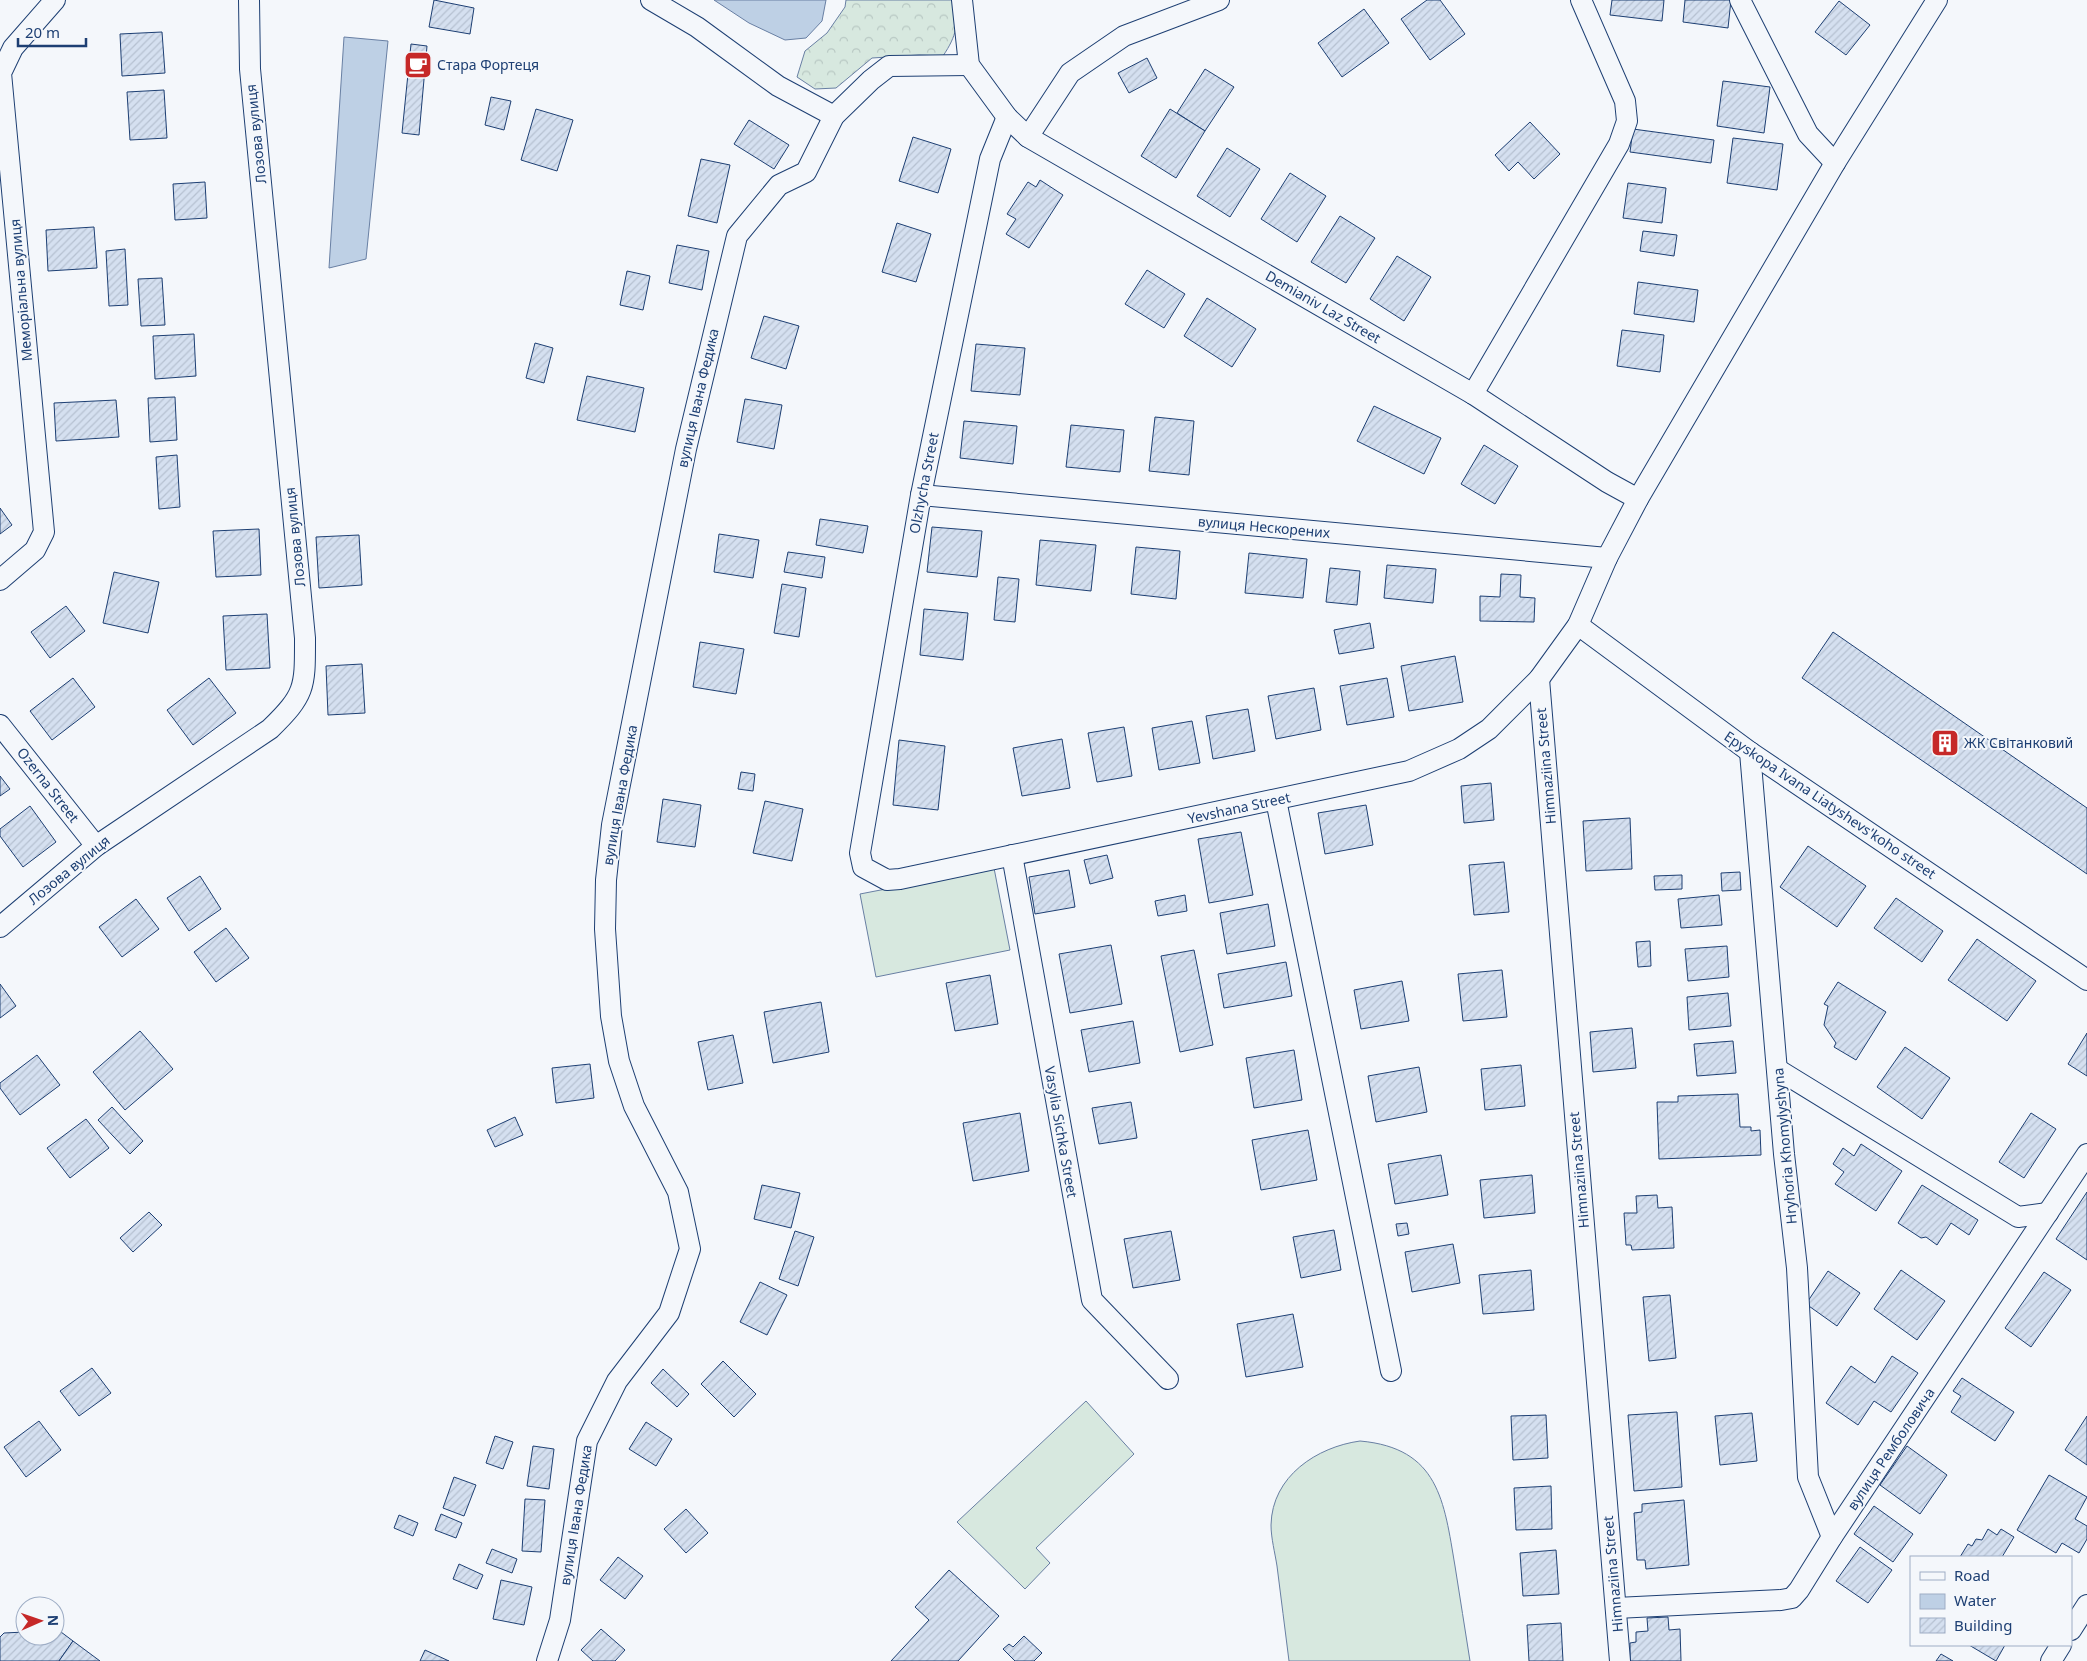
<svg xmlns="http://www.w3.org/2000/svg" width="2087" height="1661" viewBox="0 0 2087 1661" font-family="'Noto Sans',sans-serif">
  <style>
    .forest { fill: url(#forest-crowns); stroke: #687fa3 }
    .pitch { fill: #d7e8df; stroke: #687fa3 }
    .water { fill: #bed0e5; stroke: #687fa3 }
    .building { fill: url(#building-hatch); stroke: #1d3f73 }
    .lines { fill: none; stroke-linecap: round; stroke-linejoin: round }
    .minor-casing { stroke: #1d3f73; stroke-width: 22 }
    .minor { stroke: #f4f7fb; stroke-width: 20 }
    .labels { text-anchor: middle; stroke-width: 4; stroke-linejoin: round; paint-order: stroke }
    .poi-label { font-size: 14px; fill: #1d3f73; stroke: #f4f7fb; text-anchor: start }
    .street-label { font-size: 14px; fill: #1d3f73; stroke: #f4f7fb }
  </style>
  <defs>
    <pattern id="forest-crowns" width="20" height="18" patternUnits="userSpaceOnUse" patternTransform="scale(1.25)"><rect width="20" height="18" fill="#d7e8df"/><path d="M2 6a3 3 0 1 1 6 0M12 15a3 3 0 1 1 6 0" fill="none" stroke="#b8c8c3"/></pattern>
    <pattern id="building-hatch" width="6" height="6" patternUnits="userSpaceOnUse" patternTransform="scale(1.25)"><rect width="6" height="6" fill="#d5e0f0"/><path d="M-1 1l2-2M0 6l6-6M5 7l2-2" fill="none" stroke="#b6c1d1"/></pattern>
  </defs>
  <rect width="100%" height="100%" fill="#f4f7fb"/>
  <path class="forest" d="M 846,0 L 956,0 C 958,25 957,35 943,56 L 919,55 L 872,58 L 836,88 L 815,89 L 797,77 L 805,51 L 827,33 L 845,7 Z"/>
  <g class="pitch">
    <polygon points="994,868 1010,950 876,977 860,894"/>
    <polygon points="1086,1401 1134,1454 1036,1548 1050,1563 1025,1589 957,1522"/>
    <path d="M 1360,1441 C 1439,1448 1444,1501 1455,1566 C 1460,1598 1465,1629 1470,1661 L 1289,1661 C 1285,1629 1281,1598 1277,1566 C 1275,1553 1271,1538 1271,1525 C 1272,1476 1317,1447 1360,1441 Z"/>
  </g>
  <g class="water">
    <polygon points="714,0 826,0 822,21 806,38 785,40 749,23"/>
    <polygon points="344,37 388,41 366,259 329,268"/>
  </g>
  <g class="building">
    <polygon points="434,0 474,8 470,34 429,27"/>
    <polygon points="1427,0 1440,0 1465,34 1430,60 1401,19"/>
    <polygon points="1612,0 1664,0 1662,21 1610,15"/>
    <polygon points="1685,0 1731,0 1728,28 1683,22"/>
    <polygon points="1839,1 1870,25 1846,55 1815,32"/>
    <polygon points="1364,9 1389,43 1342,77 1318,43"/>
    <polygon points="162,32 165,73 122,76 120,34"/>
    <polygon points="411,44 427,46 419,135 402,133"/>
    <polygon points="1147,58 1157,78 1129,93 1118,73"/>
    <polygon points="1205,69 1234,87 1205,131 1177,113"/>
    <polygon points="1723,81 1770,87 1764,133 1717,126"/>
    <polygon points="164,90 167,138 130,140 127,92"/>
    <polygon points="491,97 511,101 504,130 485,125"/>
    <polygon points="536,109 573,120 557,171 521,160"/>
    <polygon points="1170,109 1205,131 1176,178 1141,156"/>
    <polygon points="749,120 789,145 774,169 734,144"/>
    <polygon points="1530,122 1560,154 1534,179 1518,162 1509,171 1495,155"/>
    <polygon points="1633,129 1714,140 1711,163 1630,152"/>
    <polygon points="913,137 951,149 938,193 899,181"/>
    <polygon points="1733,138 1783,144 1777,190 1727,183"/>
    <polygon points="1227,148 1260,169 1230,217 1197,196"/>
    <polygon points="701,159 730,165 717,223 688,216"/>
    <polygon points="1290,173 1326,196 1297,242 1261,219"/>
    <polygon points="1040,180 1063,195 1029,248 1006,234 1016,219 1007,214 1028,182 1036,187"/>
    <polygon points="205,182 207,218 175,220 173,184"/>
    <polygon points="1628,183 1666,188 1662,223 1623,218"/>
    <polygon points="1340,216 1375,238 1346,283 1311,262"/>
    <polygon points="897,223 931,234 916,282 882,272"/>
    <polygon points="94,227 97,268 48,271 46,230"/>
    <polygon points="1643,231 1677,235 1674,256 1640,251"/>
    <polygon points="677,245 709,251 702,290 669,283"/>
    <polygon points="125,249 128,305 109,306 106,251"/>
    <polygon points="1397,256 1431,277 1404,321 1370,299"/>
    <polygon points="1147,270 1185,294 1164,328 1125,304"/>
    <polygon points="627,271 650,276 643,310 620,305"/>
    <polygon points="162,278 165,325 141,326 138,279"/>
    <polygon points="1638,282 1698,290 1694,322 1634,314"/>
    <polygon points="1207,298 1256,329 1232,367 1184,336"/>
    <polygon points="764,316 799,326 786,369 751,358"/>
    <polygon points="1622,330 1664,335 1660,372 1617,366"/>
    <polygon points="194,334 196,376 155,379 153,336"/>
    <polygon points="535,343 553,348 544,383 526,378"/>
    <polygon points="976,344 1025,348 1020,395 971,391"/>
    <polygon points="587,376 644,388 635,432 577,420"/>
    <polygon points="175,397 177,440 150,442 148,398"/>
    <polygon points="745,399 782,405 774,449 737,442"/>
    <polygon points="116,400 119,437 56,441 54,403"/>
    <polygon points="1374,406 1441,438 1424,474 1357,441"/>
    <polygon points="1155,417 1194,421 1189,475 1149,471"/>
    <polygon points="964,421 1017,426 1013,464 960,458"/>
    <polygon points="1071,425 1124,430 1120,472 1066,467"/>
    <polygon points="1484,445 1518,466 1495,504 1461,484"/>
    <polygon points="177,455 180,507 159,509 156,457"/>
    <polygon points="0,508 12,525 0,534"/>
    <polygon points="820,519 868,526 863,553 816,545"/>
    <polygon points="932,527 982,531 977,577 927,572"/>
    <polygon points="259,529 261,575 216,577 213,531"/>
    <polygon points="719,534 759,540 753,578 714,572"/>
    <polygon points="359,535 362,585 319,588 316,537"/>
    <polygon points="1040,540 1096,545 1091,591 1036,585"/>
    <polygon points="1136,547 1180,551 1176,599 1131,594"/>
    <polygon points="788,552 825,557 822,578 784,572"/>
    <polygon points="1249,553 1307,559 1303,598 1245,593"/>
    <polygon points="1387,565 1436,569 1433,603 1384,598"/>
    <polygon points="1330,568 1360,571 1357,605 1326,602"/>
    <polygon points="114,572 159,582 148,633 103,623"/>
    <polygon points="1501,574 1521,575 1520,597 1535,598 1534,622 1480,621 1480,596 1500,597"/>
    <polygon points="998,577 1019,579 1015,622 994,620"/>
    <polygon points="782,584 806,588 799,637 774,633"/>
    <polygon points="66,606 85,631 50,658 31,632"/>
    <polygon points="924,609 968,613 963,660 920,655"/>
    <polygon points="267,614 270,668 226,670 223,616"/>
    <polygon points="1370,623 1374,648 1339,654 1334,630"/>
    <polygon points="1833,632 2087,808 2087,874 1802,678"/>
    <polygon points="700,642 744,649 736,694 693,687"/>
    <polygon points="1455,656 1463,702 1409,711 1401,666"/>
    <polygon points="362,664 365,713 328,715 326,666"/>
    <polygon points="73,678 95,707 52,740 30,711"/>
    <polygon points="209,678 236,713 193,745 167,710"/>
    <polygon points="1387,678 1394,717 1347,725 1340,686"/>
    <polygon points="1314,688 1321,730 1276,739 1268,696"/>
    <polygon points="1248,709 1255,751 1213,759 1206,716"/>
    <polygon points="1192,721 1200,763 1159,770 1152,728"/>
    <polygon points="1124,727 1132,776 1097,782 1088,733"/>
    <polygon points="1062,739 1070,788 1022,796 1013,748"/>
    <polygon points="899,740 945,746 938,810 893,805"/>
    <polygon points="741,772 755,774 753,791 738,789"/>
    <polygon points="0,776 10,789 0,796"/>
    <polygon points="1491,783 1494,820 1464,823 1461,786"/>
    <polygon points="663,799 701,805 695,847 657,842"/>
    <polygon points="765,801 803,809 792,861 753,853"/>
    <polygon points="1366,805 1373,845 1325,854 1318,813"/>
    <polygon points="30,806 56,842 23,867 0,836 0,829"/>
    <polygon points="1630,818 1632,869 1586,871 1583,821"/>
    <polygon points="1241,832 1253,895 1209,903 1198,839"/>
    <polygon points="1808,846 1866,886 1837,927 1780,887"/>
    <polygon points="1107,855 1113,878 1090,884 1084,860"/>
    <polygon points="1504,862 1509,912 1474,915 1469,865"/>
    <polygon points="1069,870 1075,907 1035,914 1029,877"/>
    <polygon points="1740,872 1741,890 1722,891 1721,873"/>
    <polygon points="1682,875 1682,889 1655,890 1654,876"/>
    <polygon points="200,876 221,909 189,931 167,898"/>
    <polygon points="1185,895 1187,911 1158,916 1155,901"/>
    <polygon points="1719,895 1722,925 1681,928 1678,899"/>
    <polygon points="1896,898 1943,931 1922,962 1874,928"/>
    <polygon points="136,899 159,929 122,957 99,927"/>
    <polygon points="1268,904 1275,946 1227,954 1220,913"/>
    <polygon points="226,928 249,958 216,982 194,952"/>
    <polygon points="1977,939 2036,981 2007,1021 1948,980"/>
    <polygon points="1650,941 1651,966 1638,967 1636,942"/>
    <polygon points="1111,945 1122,1004 1070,1013 1059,954"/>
    <polygon points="1727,946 1729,977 1688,981 1685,949"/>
    <polygon points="1194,950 1213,1045 1180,1052 1161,956"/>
    <polygon points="1286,962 1292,996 1224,1008 1218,974"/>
    <polygon points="1502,970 1507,1017 1463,1021 1458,974"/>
    <polygon points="990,975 998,1024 955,1031 946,983"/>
    <polygon points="1402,981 1409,1021 1361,1029 1354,990"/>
    <polygon points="1838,982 1886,1012 1856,1060 1834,1047 1836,1043 1824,1025 1828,1006 1824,1004"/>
    <polygon points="0,984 16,1006 0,1018"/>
    <polygon points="1728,993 1731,1026 1689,1030 1687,997"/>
    <polygon points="821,1002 829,1052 773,1063 764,1012"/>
    <polygon points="1133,1021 1140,1063 1089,1072 1081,1030"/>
    <polygon points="1632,1028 1636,1068 1593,1072 1590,1032"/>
    <polygon points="140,1031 173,1069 125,1110 93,1072"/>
    <polygon points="2087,1033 2087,1076 2068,1064"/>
    <polygon points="733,1035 743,1083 708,1090 698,1042"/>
    <polygon points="1733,1041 1736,1073 1697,1076 1694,1044"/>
    <polygon points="1905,1047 1950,1078 1922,1119 1877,1087"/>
    <polygon points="1294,1050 1302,1100 1254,1108 1246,1058"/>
    <polygon points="37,1055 60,1085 20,1115 0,1088 0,1083"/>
    <polygon points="590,1064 594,1098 556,1103 552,1068"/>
    <polygon points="1521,1065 1525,1106 1485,1110 1481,1069"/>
    <polygon points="1419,1067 1427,1112 1376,1122 1368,1076"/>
    <polygon points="1738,1094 1740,1127 1751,1127 1751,1131 1760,1130 1761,1155 1659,1159 1657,1102 1678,1102 1678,1096"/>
    <polygon points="1131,1102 1137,1138 1099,1144 1092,1108"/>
    <polygon points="112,1107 143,1141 130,1154 98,1120"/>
    <polygon points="1020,1113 1029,1171 973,1181 963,1123"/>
    <polygon points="2031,1113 2056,1129 2024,1178 1999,1162"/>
    <polygon points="515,1117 523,1135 495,1147 487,1130"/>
    <polygon points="86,1119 109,1148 70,1178 47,1148"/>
    <polygon points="1308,1130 1317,1180 1261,1190 1252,1140"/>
    <polygon points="1861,1144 1902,1171 1876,1211 1835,1184 1844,1172 1833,1164 1843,1148 1854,1156"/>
    <polygon points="1441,1155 1448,1195 1395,1204 1388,1164"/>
    <polygon points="1532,1175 1535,1213 1484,1218 1480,1180"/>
    <polygon points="762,1185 800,1193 791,1228 754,1219"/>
    <polygon points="1922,1185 1978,1220 1969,1235 1951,1223 1937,1245 1926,1237 1921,1238 1898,1223"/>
    <polygon points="2087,1192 2087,1260 2056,1239"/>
    <polygon points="1657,1195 1658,1208 1672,1207 1674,1248 1632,1250 1631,1245 1626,1245 1624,1213 1637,1213 1636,1196"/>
    <polygon points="149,1212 162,1225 133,1252 120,1238"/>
    <polygon points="1407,1223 1409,1234 1398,1236 1396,1224"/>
    <polygon points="1334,1230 1341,1270 1301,1278 1293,1237"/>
    <polygon points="795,1231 814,1237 798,1286 779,1279"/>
    <polygon points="1171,1231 1180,1280 1133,1288 1124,1239"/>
    <polygon points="1453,1244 1460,1283 1412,1292 1405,1252"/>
    <polygon points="1531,1270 1534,1310 1483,1314 1479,1275"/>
    <polygon points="1901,1270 1945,1301 1917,1340 1874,1309"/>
    <polygon points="1828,1271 1860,1293 1837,1326 1806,1304"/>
    <polygon points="2044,1272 2071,1290 2031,1347 2005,1328"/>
    <polygon points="760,1282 787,1295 767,1335 740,1322"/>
    <polygon points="1670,1295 1676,1358 1649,1361 1643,1297"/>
    <polygon points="1293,1314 1303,1367 1246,1377 1237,1324"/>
    <polygon points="1892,1356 1918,1373 1891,1412 1874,1401 1858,1425 1826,1403 1851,1366 1875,1383"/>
    <polygon points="723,1361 756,1394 734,1417 701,1384"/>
    <polygon points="92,1368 111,1393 79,1416 60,1391"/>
    <polygon points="663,1369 689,1394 677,1407 651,1383"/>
    <polygon points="1962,1378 2014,1412 1995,1441 1951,1412 1961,1396 1953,1391"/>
    <polygon points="1677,1412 1682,1487 1634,1491 1628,1415"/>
    <polygon points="1752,1413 1757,1461 1720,1465 1715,1416"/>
    <polygon points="1546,1415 1548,1458 1513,1460 1511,1416"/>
    <polygon points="2087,1416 2087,1465 2065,1450"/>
    <polygon points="39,1421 61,1450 26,1477 4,1447"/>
    <polygon points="646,1422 672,1439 656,1466 629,1449"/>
    <polygon points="495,1436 513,1442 503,1469 486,1463"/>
    <polygon points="533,1446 554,1449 549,1489 527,1486"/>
    <polygon points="1907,1446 1947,1475 1920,1514 1880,1485"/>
    <polygon points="2049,1475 2087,1497 2075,1519 2087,1526 2087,1539 2079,1553 2062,1543 2056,1553 2017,1530"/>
    <polygon points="454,1477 476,1485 464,1516 443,1508"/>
    <polygon points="1551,1486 1552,1529 1516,1530 1514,1488"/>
    <polygon points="525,1499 545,1500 541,1552 522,1551"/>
    <polygon points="1684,1500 1689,1565 1646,1569 1645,1560 1637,1560 1634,1513 1642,1512 1642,1504"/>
    <polygon points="1874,1506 1913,1534 1893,1562 1854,1534"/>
    <polygon points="686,1509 708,1533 686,1553 664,1529"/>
    <polygon points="441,1514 462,1523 456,1538 435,1530"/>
    <polygon points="399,1515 418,1523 413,1536 394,1528"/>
    <polygon points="1988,1529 1997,1535 2001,1529 2014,1537 2002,1557 1960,1557 1968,1544 1972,1546 1976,1539 1982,1540"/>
    <polygon points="1860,1547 1892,1570 1868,1603 1836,1581"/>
    <polygon points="492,1549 517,1559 512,1573 486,1563"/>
    <polygon points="1556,1550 1559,1594 1523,1596 1520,1553"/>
    <polygon points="618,1557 643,1576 625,1599 600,1580"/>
    <polygon points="459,1564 483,1575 477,1589 453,1579"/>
    <polygon points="949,1570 999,1616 958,1661 891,1661 929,1620 915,1607"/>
    <polygon points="501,1580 532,1587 524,1625 493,1619"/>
    <polygon points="1668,1617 1669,1630 1680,1629 1681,1661 1630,1661 1630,1643 1636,1642 1636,1632 1648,1631 1647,1618"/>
    <polygon points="1561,1623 1563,1661 1529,1661 1527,1625"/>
    <polygon points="601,1629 625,1650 615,1661 593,1661 581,1650"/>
    <polygon points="25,1632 25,1636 55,1636 55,1632 61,1632 73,1641 59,1661 0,1661 0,1637 4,1633"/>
    <polygon points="1024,1636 1042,1653 1034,1661 1015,1661 1003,1649 1009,1644 1013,1647"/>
    <polygon points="73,1641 100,1661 59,1661"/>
    <polygon points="1969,1645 2005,1645 1996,1661"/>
    <polygon points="425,1650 449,1661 420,1661"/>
    <polygon points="1941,1654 1953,1661 1936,1661"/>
  </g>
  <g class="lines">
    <defs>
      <g id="minor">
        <polyline points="651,0 697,27 778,86 834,116"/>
        <polyline points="962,0 969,65 1007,117 1028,137 1473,394 1607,482 1638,499"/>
        <polyline points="1740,0 1808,134 1835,163"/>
        <polyline points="1007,117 990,159 921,495 860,853 863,867 887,880 900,879 1409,771 1459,749 1489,729 1539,679 1578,625 1607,558 1638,499 1835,163 1937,0"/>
        <polyline points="1028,137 1070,73 1124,36 1219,0"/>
        <polyline points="1473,394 1619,144 1627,121 1625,101 1581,0"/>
        <polyline points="921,495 1607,558"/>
        <polyline points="0,580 35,550 44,532 1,73 13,48 55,0"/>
        <polyline points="1578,625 1750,752 2087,980"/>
        <polyline points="1539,679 1620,1661"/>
        <polyline points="0,725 96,846"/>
        <polyline points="1750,752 1784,1154 1797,1268 1808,1477 1832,1537"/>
        <polyline points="1276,800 1391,1371"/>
        <polyline points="1012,855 1092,1300 1168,1379"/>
        <path d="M 0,927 L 96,846 L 270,729 C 306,694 305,687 305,638 L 250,69 L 249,0"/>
        <polyline points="1777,1069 2018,1217 2048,1213"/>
        <polyline points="1616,1608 1781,1600 1792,1598 1799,1590 1832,1537 2087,1154"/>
        <polyline points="2071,1630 2087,1605"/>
        <polyline points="547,1661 560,1620 587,1441 617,1381 669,1313 690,1249 678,1192 634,1106 619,1061 611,1016 605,929 606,880 612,825 686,449 737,236 779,185 806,172 834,116 871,80 889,66 969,65"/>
        <polyline points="2051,1661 2061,1645"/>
      </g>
    </defs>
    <use href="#minor" class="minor-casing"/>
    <use href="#minor" class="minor"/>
  </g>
  <defs>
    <symbol id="cafe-square" viewBox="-11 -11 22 22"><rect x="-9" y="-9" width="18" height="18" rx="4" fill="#c62828" stroke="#f4f7fb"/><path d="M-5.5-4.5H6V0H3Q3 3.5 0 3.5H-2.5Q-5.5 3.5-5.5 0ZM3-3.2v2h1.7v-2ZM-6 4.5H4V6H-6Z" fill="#fff"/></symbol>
    <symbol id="building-square" viewBox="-11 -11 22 22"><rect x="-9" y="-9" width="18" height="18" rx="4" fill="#c62828" stroke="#f4f7fb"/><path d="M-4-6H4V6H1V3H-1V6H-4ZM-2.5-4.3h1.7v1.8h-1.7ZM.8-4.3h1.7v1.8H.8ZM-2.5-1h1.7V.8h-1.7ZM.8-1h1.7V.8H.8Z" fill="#fff"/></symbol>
  </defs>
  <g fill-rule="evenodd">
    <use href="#cafe-square" x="402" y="49" width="32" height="32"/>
    <use href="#building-square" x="1929" y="727" width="32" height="32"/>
  </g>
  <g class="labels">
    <g class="poi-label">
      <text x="437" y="70">Стара Фортеця</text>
      <text x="1964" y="748">ЖК Світанковий</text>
    </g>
    <g class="street-label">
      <text transform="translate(256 134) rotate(-96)" y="5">Лозова вулиця</text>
      <text transform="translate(21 290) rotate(-95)" y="5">Меморіальна вулиця</text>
      <text transform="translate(1323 307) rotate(30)" y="5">Demianiv Laz Street</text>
      <text transform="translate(698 398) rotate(-77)" y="5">вулиця Івана Федика</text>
      <text transform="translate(924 483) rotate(-79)" y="5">Olzhycha Street</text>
      <text transform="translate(1264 527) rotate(5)" y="5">вулиця Нескорених</text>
      <text transform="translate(295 537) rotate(-96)" y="5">Лозова вулиця</text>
      <text transform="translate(1546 766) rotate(-95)" y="5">Himnaziina Street</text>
      <text transform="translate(48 785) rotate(52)" y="5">Ozerna Street</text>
      <text transform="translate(620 795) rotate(-80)" y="5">вулиця Івана Федика</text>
      <text transform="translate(1830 805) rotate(34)" y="5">Epyskopa Ivana Liatyshevs'koho street</text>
      <text transform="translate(1239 808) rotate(-12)" y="5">Yevshana Street</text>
      <text transform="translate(69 870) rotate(-39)" y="5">Лозова вулиця</text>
      <text transform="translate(1061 1132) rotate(80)" y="5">Vasylia Sichka Street</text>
      <text transform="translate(1785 1146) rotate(-95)" y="5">Hryhoria Khomylyshyna</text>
      <text transform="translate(1579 1170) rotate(-95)" y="5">Himnaziina Street</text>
      <text transform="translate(1891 1449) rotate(-56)" y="5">вулиця Ремболовича</text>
      <text transform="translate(576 1515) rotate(-81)" y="5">вулиця Івана Федика</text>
      <text transform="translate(1613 1574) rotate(-95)" y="5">Himnaziina Street</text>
    </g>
  </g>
  <rect x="1910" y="1556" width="162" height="90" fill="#f4f7fb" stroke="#9eadc5"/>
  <rect x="1920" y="1572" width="25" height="8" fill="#f4f7fb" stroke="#9eadc5"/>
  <text x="1954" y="1581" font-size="15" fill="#1d3f73">Road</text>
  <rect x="1920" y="1594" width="25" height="15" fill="#bed0e5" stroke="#9eadc5"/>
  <text x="1954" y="1606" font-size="15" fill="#1d3f73">Water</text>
  <rect x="1920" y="1618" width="25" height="15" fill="url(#building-hatch)" stroke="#9eadc5"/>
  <text x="1954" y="1631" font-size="15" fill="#1d3f73">Building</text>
  <g transform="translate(40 1621) rotate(88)"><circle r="24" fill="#f4f7fb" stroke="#9eadc5"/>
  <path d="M0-4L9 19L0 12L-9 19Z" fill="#c62828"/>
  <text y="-8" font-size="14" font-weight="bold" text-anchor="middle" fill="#1d3f73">N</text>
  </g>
  <path d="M18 38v8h68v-8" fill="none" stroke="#1d3f73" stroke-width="2.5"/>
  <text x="25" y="38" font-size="15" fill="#1d3f73" stroke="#f4f7fb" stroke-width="4" paint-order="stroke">20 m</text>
</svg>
